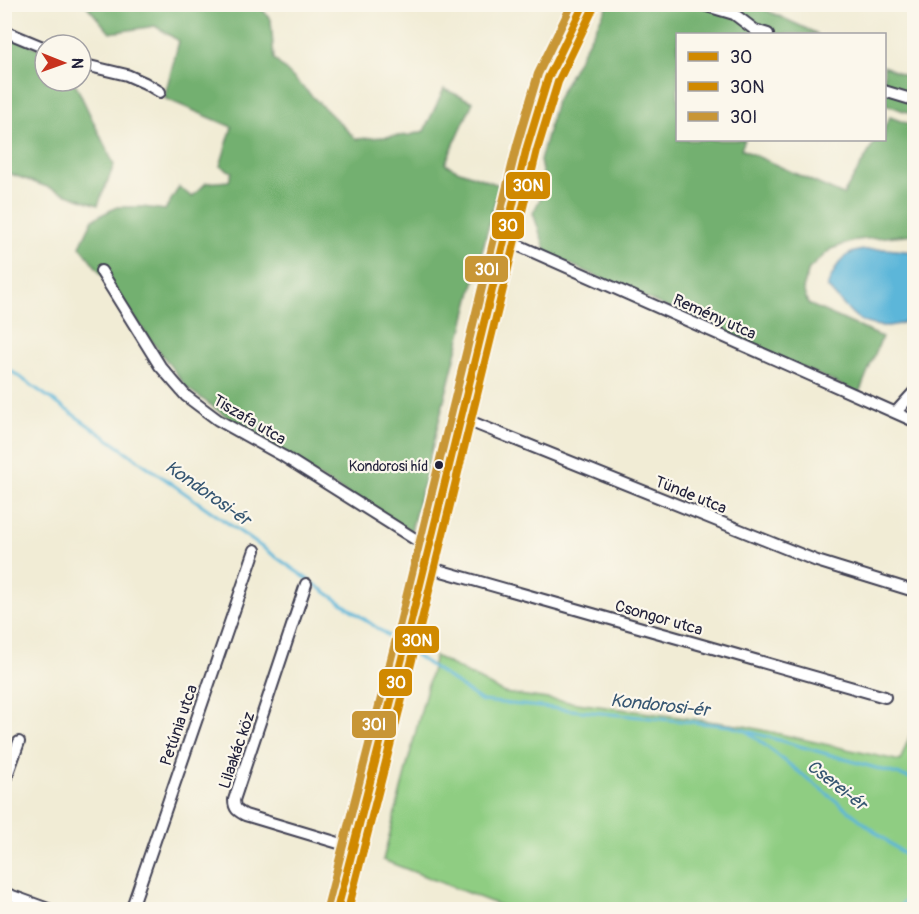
<svg xmlns="http://www.w3.org/2000/svg" width="919" height="914" viewBox="0 0 919 914" font-family="Pangolin,sans-serif">
  <style>
    .green { fill: #8fcd82; stroke: #58785e; stroke-width: 1.5 }
    .forest { fill: #73b070; stroke: #4a6956; stroke-width: 1.5 }
    .water { fill: #5bb6d9; stroke: #3e6c8a; stroke-width: 1.5 }
    .lines { fill: none; stroke-linecap: round; stroke-linejoin: round }
    .stream { stroke: #5bb6d9; stroke-width: 3 }
    .street-casing { stroke: #414052; stroke-width: 14 }
    .secondary-casing { stroke: #414052; stroke-width: 18 }
    .street { stroke: #fff; stroke-width: 10 }
    .secondary { stroke: #fce5cf; stroke-width: 15 }
    .bus-1-casing { stroke: #fbf7ec; stroke-width: 12 }
    .bus-2-casing { stroke: #fbf7ec; stroke-width: 12 }
    .bus-3-casing { stroke: #fbf7ec; stroke-width: 12 }
    .bus-1 { stroke: #d08900; stroke-width: 8 }
    .bus-2 { stroke: #d08900; stroke-width: 8 }
    .bus-3 { stroke: #c89636; stroke-width: 8 }
    .bus-dot { fill: #22223b; stroke: #fbf7ec; stroke-width: 2 }
    .labels { text-anchor: middle; stroke-width: 4.5; stroke-linejoin: round; paint-order: stroke }
    .bus-label { font-size: 14px; fill: #22223b; stroke: #fbf7ec; text-anchor: end }
    .street-label { font-size: 16px; fill: #22223b; stroke: #fbf7ec }
    .water-label { font-size: 18px; font-style: italic; fill: #365672; stroke: #fbf7ec }
    .line-badge { stroke: #fbf7ec; stroke-width: 2 }
    .badge-label { font-size: 16px; text-anchor: middle; font-weight: bold; fill: #fff }
  </style>
  <rect width="100%" height="100%" fill="#fbf7ec"/>
  <filter id="ink" filterUnits="userSpaceOnUse"><feTurbulence type="fractalNoise" baseFrequency=".0167" numOctaves="2"/><feDisplacementMap in="SourceGraphic" scale="12" xChannelSelector="R" yChannelSelector="G"/><feConvolveMatrix kernelMatrix="1 2 1 2 8 2 1 2 1" color-interpolation-filters="sRGB"/></filter>
  <filter id="wash" filterUnits="userSpaceOnUse"><feTurbulence type="fractalNoise" baseFrequency=".008" numOctaves="4" result="noise"/><feDisplacementMap in="SourceGraphic" scale="24" xChannelSelector="R" yChannelSelector="G"/><feGaussianBlur stdDeviation="1.35" result="paint"/><feColorMatrix in="noise" values="0 0 0 0 0 0 0 0 0 0 0 0 0 0 0 0 0 1.4 0 .05"/><feComposite in="paint" operator="in"/></filter>
  <g filter="url(#wash)">
    <rect width="100%" height="100%" fill="#f1ecd5"/>
    <polygon class="green" points="435,656 504,693 744,726 900,761 914,725 914,909 509,909 383,860"/>
    <g class="forest">
      <polygon points="86,5 259,5 271,20 274,59 356,139 410,135 424,131 444,89 473,102 445,164 457,170 499,185 411,531 273,450 187,388 80,246 93,219 117,207 143,207 165,210 179,187 192,197 206,183 229,181 232,172 220,166 232,127 164,98 179,41 155,26 110,33"/>
      <polygon points="608,5 755,5 818,34 678,34 678,140 745,140 741,149 843,195 876,140 884,140 885,126 890,117 914,126 914,234 857,240 831,249 809,269 803,289 808,304 882,337 859,393 547,254 533,213 542,195 544,181 540,161 556,101"/>
      <polygon points="5,34 45,51 45,81 74,81 114,165 98,205 5,172"/>
      <polygon points="884,66 914,80 914,115 885,104"/>
    </g>
    <path class="water" d="M 886,249 L 914,252 L 914,314 C 903,328 878,329 862,321 C 849,314 837,297 827,287 C 842,251 848,250 886,249 Z"/>
    <g class="lines">
      <g class="stream">
        <polyline points="4,366 397,642"/>
        <polyline points="411,652 482,701 730,726 914,779"/>
        <polyline points="748,732 914,862"/>
        <polyline points="895,910 914,893"/>
      </g>
    </g>
  </g>
  <g filter="url(#ink)">
    <g class="lines">
      <defs>
        <g id="street">
          <polyline points="700,4 734,14 755,30 768,34"/>
          <polyline points="4,31 45,48"/>
          <polyline points="81,64 127,75 145,83 160,92"/>
          <polyline points="884,91 914,100"/>
          <polyline points="504,239 914,421"/>
          <polyline points="101,271 160,366 186,396 218,420 283,456 418,541 428,545"/>
          <polyline points="896,412 914,392"/>
          <polyline points="459,417 817,561 914,591"/>
          <polyline points="424,566 885,697"/>
          <path d="M 306,584 L 234,800 C 234,809 238,811 245,815 L 352,847"/>
          <polyline points="4,784 19,742"/>
          <polyline points="4,893 51,910"/>
          <polyline points="131,910 255,550"/>
        </g>
        <polyline id="secondary" points="337,910 362,808 403,654 527,147 548,78 584,4"/>
      </defs>
      <use href="#street" class="street-casing"/>
      <use href="#secondary" class="secondary-casing"/>
      <use href="#street" class="street"/>
      <use href="#secondary" class="secondary"/>
      <defs>
        <polyline id="bus-1" points="337,910 403,654 527,147 548,78 584,4"/>
        <polyline id="bus-2" points="348,910 413,656 537,150 558,82 593,9"/>
        <polyline id="bus-3" points="327,908 393,651 517,145 538,74 572,4"/>
      </defs>
      <use href="#bus-1" class="bus-1-casing"/>
      <use href="#bus-2" class="bus-2-casing"/>
      <use href="#bus-3" class="bus-3-casing"/>
      <use href="#bus-1" class="bus-1"/>
      <use href="#bus-2" class="bus-2"/>
      <use href="#bus-3" class="bus-3"/>
    </g>
  </g>
  <circle class="bus-dot" cx="439" cy="465" r="5"/>
  <g class="labels">
    <g class="bus-label">
      <text x="428" y="471">Kondorosi híd</text>
    </g>
    <g class="street-label">
      <text transform="translate(715 316) rotate(24)" y="6">Remény utca</text>
      <text transform="translate(250 419) rotate(31)" y="6">Tiszafa utca</text>
      <text transform="translate(691 494) rotate(22)" y="6">Tünde utca</text>
      <text transform="translate(659 617) rotate(16)" y="6">Csongor utca</text>
      <text transform="translate(178 725) rotate(-71)" y="6">Petúnia utca</text>
      <text transform="translate(236 750) rotate(-71)" y="6">Lilaakác köz</text>
    </g>
    <g class="water-label">
      <text transform="translate(208 493) rotate(35)" y="6">Kondorosi-ér</text>
      <text transform="translate(660 705) rotate(6)" y="6">Kondorosi-ér</text>
      <text transform="translate(837 785) rotate(38)" y="6">Cserei-ér</text>
    </g>
  </g>
  <g class="line-badge">
    <rect x="505" y="171" width="46" height="29" rx="6" fill="#d08900"/>
    <rect x="491" y="211" width="34" height="29" rx="6" fill="#d08900"/>
    <rect x="464" y="255" width="45" height="28" rx="6" fill="#c89636"/>
    <rect x="394" y="625" width="46" height="29" rx="6" fill="#d08900"/>
    <rect x="378" y="668" width="35" height="29" rx="6" fill="#d08900"/>
    <rect x="351" y="710" width="46" height="29" rx="6" fill="#c89636"/>
  </g>
  <g class="badge-label">
    <text x="528" y="191">30N</text>
    <text x="508" y="231">30</text>
    <text x="487" y="275">30I</text>
    <text x="417" y="646">30N</text>
    <text x="396" y="688">30</text>
    <text x="374" y="730">30I</text>
  </g>
  <rect width="919" height="914" fill="none" stroke="#fbf7ec" stroke-width="24"/>
  <rect x="676" y="33" width="210" height="108" fill="#fbf7ec" stroke="#a4a2a5" stroke-width="1.5"/>
  <rect x="688" y="52" width="30" height="9" fill="#d08900" stroke="#a4a2a5" stroke-width="1.5"/>
  <text x="730" y="63" font-size="18" fill="#22223b">30</text>
  <rect x="688" y="82" width="30" height="9" fill="#d08900" stroke="#a4a2a5" stroke-width="1.5"/>
  <text x="730" y="93" font-size="18" fill="#22223b">30N</text>
  <rect x="688" y="112" width="30" height="9" fill="#c89636" stroke="#a4a2a5" stroke-width="1.5"/>
  <text x="730" y="123" font-size="18" fill="#22223b">30I</text>
  <g transform="translate(63 63) rotate(91)"><circle r="28" fill="#fbf7ec" stroke="#a4a2a5" stroke-width="1.5"/>
  <path d="M0-4.5L10 22L0 15L-10 22Z" fill="#c8321e"/>
  <text y="-9" font-size="16" font-weight="bold" text-anchor="middle" fill="#22223b">N</text>
  </g>
</svg>
